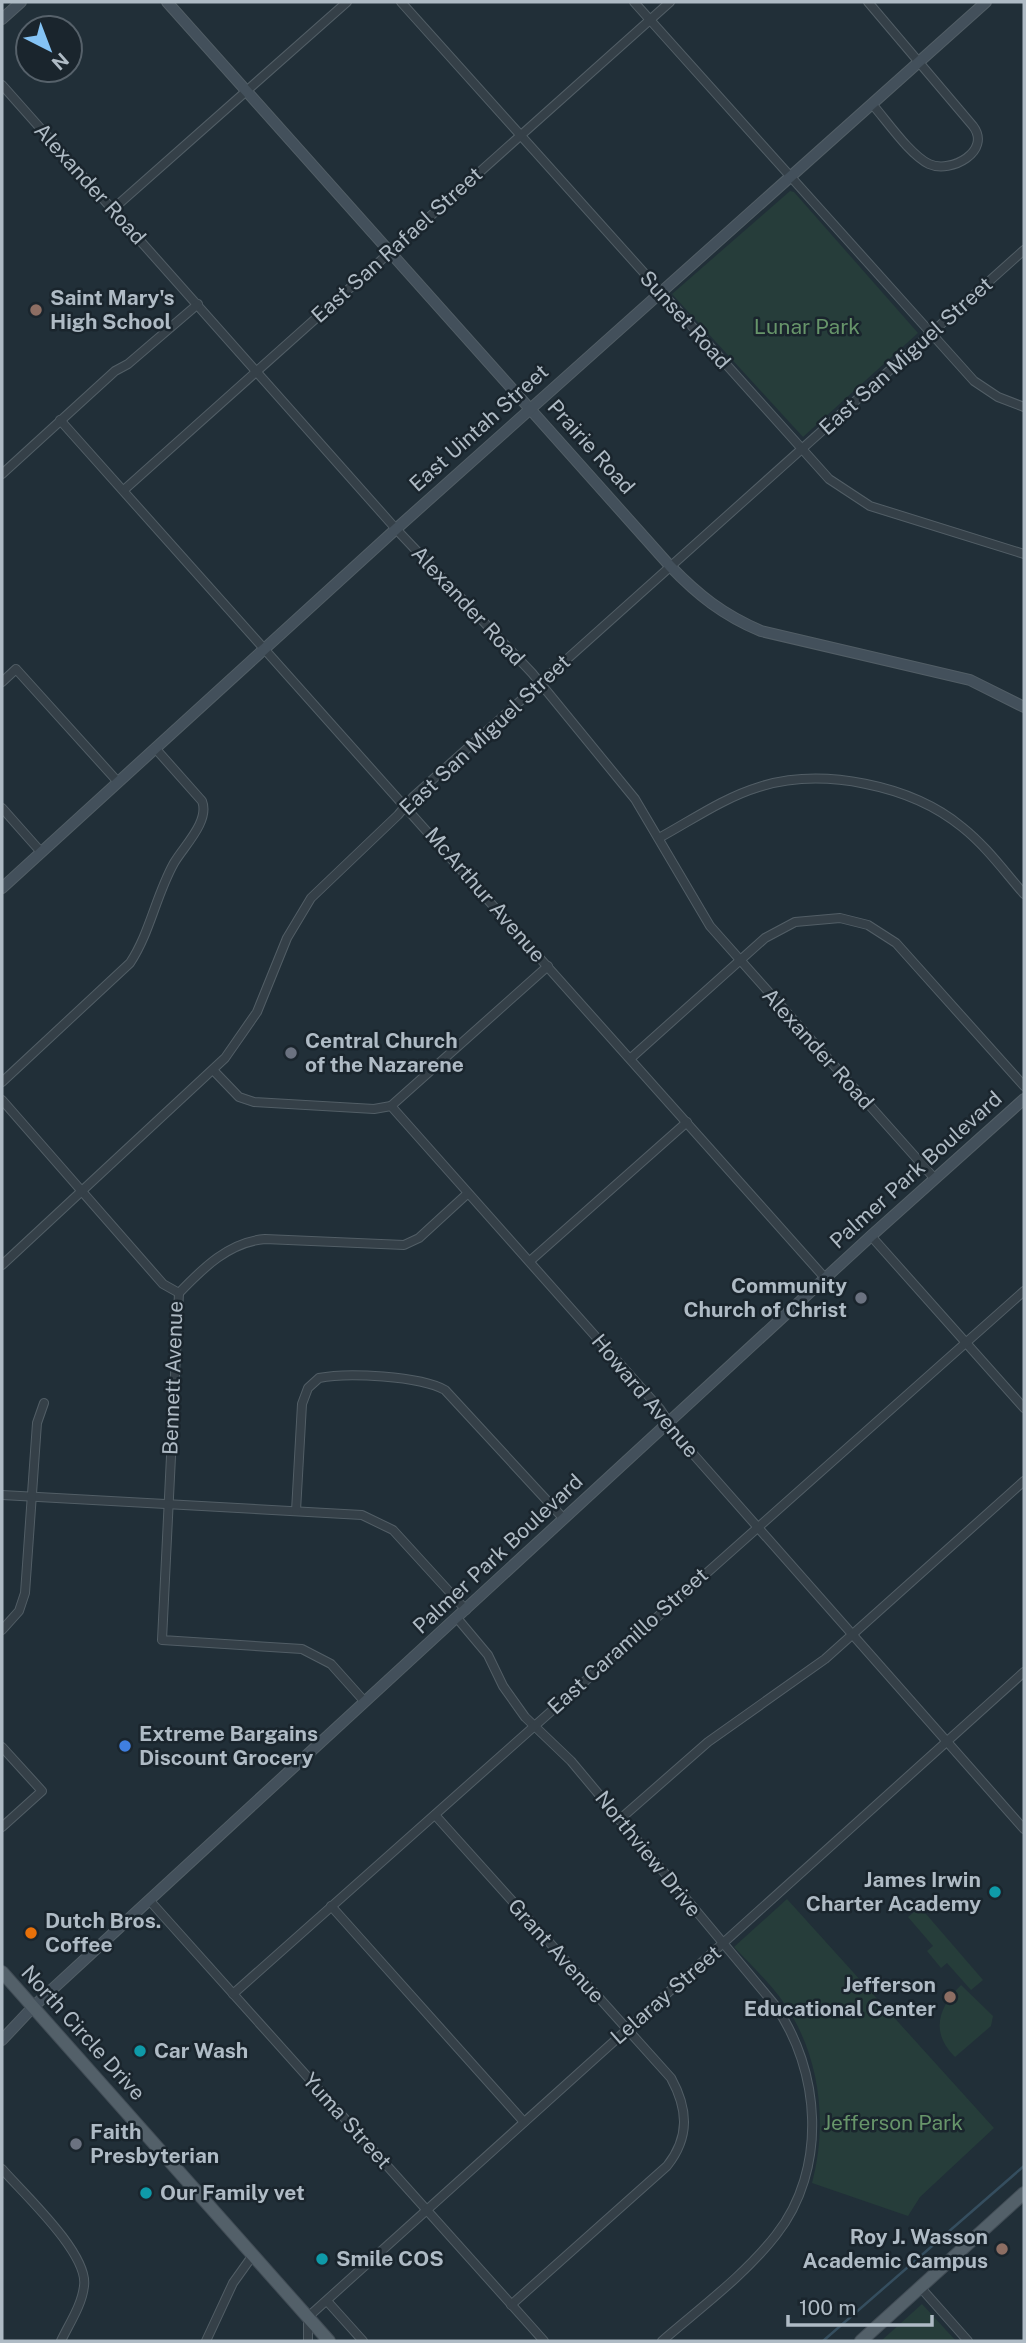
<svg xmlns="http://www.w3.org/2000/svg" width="1026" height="2343" viewBox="0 0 1026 2343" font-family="'Public Sans',sans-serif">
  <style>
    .green { fill: #263d3a }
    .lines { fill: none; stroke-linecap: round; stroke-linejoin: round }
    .stream { stroke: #354e5f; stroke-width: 2.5 }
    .street-casing { stroke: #525e66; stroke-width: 10 }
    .secondary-casing { stroke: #525e66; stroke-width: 12 }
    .primary-casing { stroke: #414c55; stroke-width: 14 }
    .street { stroke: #354048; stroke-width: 8 }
    .secondary { stroke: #43505b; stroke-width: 10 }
    .primary { stroke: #536069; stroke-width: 12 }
    .education-dot { fill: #8d6e63; stroke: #1a252d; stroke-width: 2.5 }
    .worship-dot { fill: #6b7280; stroke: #1a252d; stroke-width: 2.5 }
    .shop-dot { fill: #3f7fe0; stroke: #1a252d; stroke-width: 2.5 }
    .culture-dot { fill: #0f9aa8; stroke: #1a252d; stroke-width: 2.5 }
    .food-dot { fill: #e8710a; stroke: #1a252d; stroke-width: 2.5 }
    .labels { text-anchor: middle; stroke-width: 5; stroke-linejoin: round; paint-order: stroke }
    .street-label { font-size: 21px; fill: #afbbc5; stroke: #1a252d }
    .poi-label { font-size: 21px; font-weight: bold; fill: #afbbc5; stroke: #1a252d; text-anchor: start }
    .park-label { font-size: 21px; fill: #67956a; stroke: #1a252d }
  </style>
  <rect width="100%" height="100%" fill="#212f38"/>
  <g class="green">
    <polygon points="790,191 794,192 918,333 803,437 672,294"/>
    <path d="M 787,1899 L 994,2128 L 920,2197 L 908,2216 L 812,2183 C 828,2123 820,2055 784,2003 C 770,1983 751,1965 734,1947 Z"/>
    <polygon points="920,1907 983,1980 971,1990 947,1963 941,1968 927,1951 933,1946 908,1917"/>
    <path d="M 961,1985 L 993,2016 L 991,2026 L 955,2057 C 930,2032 938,2008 961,1985 Z"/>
    <polygon points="922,2304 956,2341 881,2341"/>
  </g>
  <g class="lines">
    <polyline class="stream" points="823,2341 1024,2166"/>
    <defs>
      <g id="street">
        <polyline points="401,2 829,479 870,506 1024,554"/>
        <polyline points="634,2 974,381 998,397 1024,407"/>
        <path d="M 868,2 L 973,126 C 992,151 951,174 929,164 C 910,155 887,121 872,104"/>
        <polyline points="2,85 396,529 532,673 635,799 710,926 935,1179"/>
        <polyline points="113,209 347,2"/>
        <polyline points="60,420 825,1278"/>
        <polyline points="2,474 115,371 128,364 198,304"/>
        <polyline points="125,489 670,2"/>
        <polyline points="2,682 16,669 118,782"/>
        <polyline points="2,808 41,852"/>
        <path d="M 659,838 C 692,820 723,798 759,787 C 822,767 911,785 962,827 C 986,846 1004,871 1024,894"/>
        <polyline points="631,1058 765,938 795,922 840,918 868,925 896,943 1024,1086"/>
        <polyline points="213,1070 239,1097 254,1102 374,1109 391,1106 660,1409 679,1438 1024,1829"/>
        <path d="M 2,1082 L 130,963 C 150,933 156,895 174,863 C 184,846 210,821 202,801 L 155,748"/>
        <polyline points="2,1100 163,1284 179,1293 162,1640 302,1649 331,1664 365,1702"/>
        <polyline points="391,1106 548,966"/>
        <polyline points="871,1236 1024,1408"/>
        <polyline points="530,1261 687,1122"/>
        <polyline points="2,1265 225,1058 257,1012 287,938 311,898 398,815 413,797 1024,250"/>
        <path d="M 179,1293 C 203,1268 229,1242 265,1239 L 404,1245 L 419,1238 L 467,1194"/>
        <polyline points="2,1495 362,1515 393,1530 466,1610"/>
        <path d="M 296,1511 L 302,1404 L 308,1388 L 319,1378 C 347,1372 420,1376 445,1390 L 564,1519"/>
        <path d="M 457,1618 L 488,1655 L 503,1686 L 525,1717 L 571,1761 L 774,2004 C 821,2070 828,2169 776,2235 C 745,2275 700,2308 662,2341"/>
        <polyline points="2,1630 19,1611 25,1593 37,1423 44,1403"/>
        <polyline points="2,1747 42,1791 2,1827"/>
        <path d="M 435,1815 L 671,2078 C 688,2109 690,2137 667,2166 L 511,2305"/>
        <polyline points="619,1820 708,1742 825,1659 1024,1481"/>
        <polyline points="150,1901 544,2341"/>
        <polyline points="331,1906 524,2122"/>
        <polyline points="233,1994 1024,1291"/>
        <path d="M 2,2169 C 23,2193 89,2254 84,2286 C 82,2305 69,2324 61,2341"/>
        <polyline points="921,2288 968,2341"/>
        <polyline points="327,2301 363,2341"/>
        <polyline points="206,2341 233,2283 253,2255"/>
        <polyline points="308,2341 308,2317 1024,1672"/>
      </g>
      <g id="secondary">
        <path d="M 167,2 L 670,566 C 698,595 723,615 761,631 L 970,680 L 1024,707"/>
        <polyline points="2,19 21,2"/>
        <polyline points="2,888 396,529 986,2"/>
        <polyline points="2,2040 33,2007 871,1236 1024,1099"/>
      </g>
      <g id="primary">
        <polyline points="2,1972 329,2341"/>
        <polyline points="861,2341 1024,2193"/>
      </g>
    </defs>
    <use href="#street" class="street-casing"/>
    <use href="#secondary" class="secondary-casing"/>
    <use href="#primary" class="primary-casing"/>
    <use href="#street" class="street"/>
    <use href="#secondary" class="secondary"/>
    <use href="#primary" class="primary"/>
  </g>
  <g class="education-dot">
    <circle cx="36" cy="310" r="7"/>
    <circle cx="950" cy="1997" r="7"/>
    <circle cx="1002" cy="2249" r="7"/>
  </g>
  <g class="worship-dot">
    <circle cx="291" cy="1053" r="7"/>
    <circle cx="861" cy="1298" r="7"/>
    <circle cx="76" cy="2144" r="7"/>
  </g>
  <circle class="shop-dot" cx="125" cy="1746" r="7"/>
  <g class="culture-dot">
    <circle cx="995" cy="1892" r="7"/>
    <circle cx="140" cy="2051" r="7"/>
    <circle cx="146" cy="2193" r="7"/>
    <circle cx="322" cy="2259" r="7"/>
  </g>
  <circle class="food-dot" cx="31" cy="1933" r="7"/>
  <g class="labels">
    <g class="street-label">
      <text transform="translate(90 184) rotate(48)" y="7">Alexander Road</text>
      <text transform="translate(397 245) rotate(-42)" y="7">East San Rafael Street</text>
      <text transform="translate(685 320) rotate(48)" y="7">Sunset Road</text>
      <text transform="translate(906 356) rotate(-42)" y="7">East San Miguel Street</text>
      <text transform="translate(479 428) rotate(-42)" y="7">East Uintah Street</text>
      <text transform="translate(591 447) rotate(48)" y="7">Prairie Road</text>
      <text transform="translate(468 606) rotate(47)" y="7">Alexander Road</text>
      <text transform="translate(485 735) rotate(-43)" y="7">East San Miguel Street</text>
      <text transform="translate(485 895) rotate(49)" y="7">McArthur Avenue</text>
      <text transform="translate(818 1049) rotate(48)" y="7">Alexander Road</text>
      <text transform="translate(916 1170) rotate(-42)" y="7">Palmer Park Boulevard</text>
      <text transform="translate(173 1378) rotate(-88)" y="7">Bennett Avenue</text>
      <text transform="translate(645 1396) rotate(50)" y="7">Howard Avenue</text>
      <text transform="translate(498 1554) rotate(-43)" y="7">Palmer Park Boulevard</text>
      <text transform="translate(628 1641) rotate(-42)" y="7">East Caramillo Street</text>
      <text transform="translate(648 1854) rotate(51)" y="7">Northview Drive</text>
      <text transform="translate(556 1951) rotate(48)" y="7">Grant Avenue</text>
      <text transform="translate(666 1995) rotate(-41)" y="7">Lelaray Street</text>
      <text transform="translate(83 2033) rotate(48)" y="7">North Circle Drive</text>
      <text transform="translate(347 2121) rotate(48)" y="7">Yuma Street</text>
    </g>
    <g class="poi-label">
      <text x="50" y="305">Saint Mary's<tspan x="50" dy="24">High School</tspan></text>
      <text x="305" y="1048">Central Church<tspan x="305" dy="24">of the Nazarene</tspan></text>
      <text x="847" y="1293" text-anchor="end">Community<tspan x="847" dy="24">Church of Christ</tspan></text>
      <text x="139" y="1741">Extreme Bargains<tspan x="139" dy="24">Discount Grocery</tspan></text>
      <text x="981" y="1887" text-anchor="end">James Irwin<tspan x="981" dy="24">Charter Academy</tspan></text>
      <text x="45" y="1928">Dutch Bros.<tspan x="45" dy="24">Coffee</tspan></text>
      <text x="936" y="1992" text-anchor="end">Jefferson<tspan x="936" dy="24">Educational Center</tspan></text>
      <text x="154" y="2058">Car Wash</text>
      <text x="90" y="2139">Faith<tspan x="90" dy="24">Presbyterian</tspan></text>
      <text x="160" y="2200">Our Family vet</text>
      <text x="988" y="2244" text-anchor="end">Roy J. Wasson<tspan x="988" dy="24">Academic Campus</tspan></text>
      <text x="336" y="2266">Smile COS</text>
    </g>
    <g class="park-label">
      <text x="807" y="334">Lunar Park</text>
      <text x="893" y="2130">Jefferson Park</text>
    </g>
  </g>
  <rect width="1026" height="2343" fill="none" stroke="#afbbc5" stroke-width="7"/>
  <g transform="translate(49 49) rotate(138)"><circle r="33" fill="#1a252d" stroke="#56616a" stroke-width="2"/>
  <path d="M0-5L12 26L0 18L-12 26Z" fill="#84c3f5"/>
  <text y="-10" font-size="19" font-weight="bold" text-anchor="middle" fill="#afbbc5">N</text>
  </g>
  <path d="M788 2315v10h144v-10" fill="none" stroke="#afbbc5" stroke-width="3.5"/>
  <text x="799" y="2315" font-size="21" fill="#afbbc5" stroke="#1a252d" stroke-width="5" paint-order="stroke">100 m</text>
</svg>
